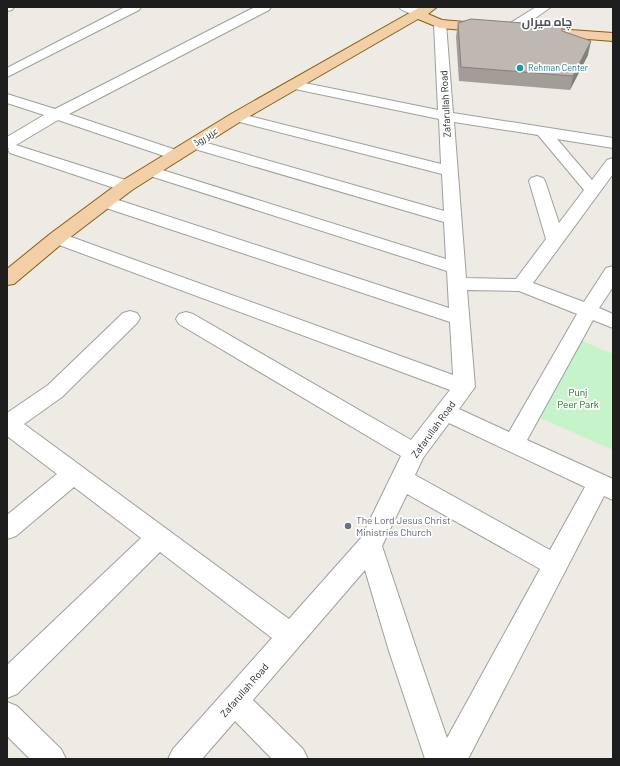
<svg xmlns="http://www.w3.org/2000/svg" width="620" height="766" viewBox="0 0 620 766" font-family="Barlow,Cairo,sans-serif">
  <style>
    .park { fill: #c6f3c9 }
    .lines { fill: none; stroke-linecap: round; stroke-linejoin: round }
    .minor-casing { stroke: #9f9f9f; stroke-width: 2 }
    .major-casing { stroke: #885d10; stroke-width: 2 }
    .minor { fill: #fff; fill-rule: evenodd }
    .major { fill: #f2cfa6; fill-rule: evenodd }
    .wall { fill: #a39d99 }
    .shaded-wall { fill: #85807d }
    .building { fill: #beb7b2; stroke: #85807d }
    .culture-dot { fill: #0f9aa8; stroke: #fff; stroke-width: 1.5 }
    .worship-dot { fill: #6b7280; stroke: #fff; stroke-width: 1.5 }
    .labels { text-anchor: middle; stroke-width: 3.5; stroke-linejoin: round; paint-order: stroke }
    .far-culture-label { font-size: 9px; fill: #0d838f; stroke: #fff; text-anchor: start }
    .far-street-label { font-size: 9px; fill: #1e1e1e; stroke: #fff }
    .street-label { font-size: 10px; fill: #1e1e1e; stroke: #fff }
    .park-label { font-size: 10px; fill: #17711c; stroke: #fff }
    .worship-label { font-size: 10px; fill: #5b616d; stroke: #fff; text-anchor: start }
    .far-district-label { font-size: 12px; font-weight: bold; fill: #515151; stroke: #fff }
  </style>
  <rect width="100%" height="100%" fill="#eeebe5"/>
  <polygon class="park" points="573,337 613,354 613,450 531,414"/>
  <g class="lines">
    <defs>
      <g id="minor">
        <polygon points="7,7 14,7 12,10 7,11"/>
        <polygon points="125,7 141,7 139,10 7,77 7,68"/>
        <polygon points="255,7 271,7 269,10 69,114 182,152 184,155 182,158 176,160 170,158 58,120 16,145 132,182 134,186 132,190 126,191 120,190 10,153 8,150 9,148 7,149 7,137 44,115 7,103 7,94 55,109"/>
        <path d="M 399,7 L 417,7 L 424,14 L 422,17 C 415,19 414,15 407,12 C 403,10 402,11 399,7 Z"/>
        <polygon points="536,7 551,7 514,33 504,33 502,30 504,27"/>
        <path d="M 440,20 L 445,21 L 446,24 L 453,113 L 613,138 L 613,148 L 557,139 L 592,180 L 607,160 L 613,158 L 613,174 L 533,283 L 584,302 L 606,268 L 613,266 L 613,287 L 599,308 L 613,314 L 613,328 L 593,320 L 527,440 L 613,479 L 613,500 L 604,496 L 468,759 L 425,759 L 389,651 L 365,570 L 253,700 L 303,749 L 308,759 L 272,759 L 235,721 L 202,759 L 168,759 L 173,749 L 272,638 L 160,552 L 17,694 L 7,698 L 7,665 L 141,538 L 74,487 L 16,536 L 7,539 L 7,515 L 57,474 L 7,436 L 7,413 L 48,385 L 123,313 L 130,311 L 137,313 L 140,318 L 137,323 L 62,397 L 24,424 L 289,619 L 361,538 L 401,456 L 179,324 L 176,319 L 179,314 L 186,312 L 193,314 L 411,440 L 450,390 L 51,242 L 48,238 L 51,234 L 57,232 L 63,234 L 453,375 L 450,322 L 100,206 L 98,202 L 100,198 L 106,197 L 112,198 L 449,308 L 447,271 L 144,174 L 142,171 L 144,168 L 150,166 L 156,168 L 446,259 L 444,222 L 188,147 L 186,144 L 188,141 L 194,139 L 200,141 L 444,211 L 442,174 L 232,120 L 230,117 L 232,114 L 237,113 L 441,164 L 439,119 L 295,89 L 290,88 L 288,85 L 290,82 L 295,81 L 438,110 L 434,24 L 435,21 ZM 454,122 L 538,135 L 584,190 L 559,223 L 545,181 L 543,178 L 537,176 L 531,178 L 529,181 L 546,239 L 516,279 L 466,278 ZM 467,290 L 519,291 L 577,314 L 509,432 L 459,409 L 475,387 ZM 449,423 L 585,487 L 550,550 L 415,475 L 423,458 ZM 407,494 L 540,569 L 447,738 L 417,651 L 382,546 Z"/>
        <polygon points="7,702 17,706 61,749 66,759 30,759 7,736"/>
      </g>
      <g id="major">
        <polygon points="420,7 437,7 428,14 442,20 488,24 493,25 495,28 493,31 488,32 440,28 418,19 243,120 132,190 64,242 14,284 7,285 7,269 50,234 120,182 231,114"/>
        <polygon points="542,28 613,33 613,41 537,35 535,32 537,29"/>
      </g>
    </defs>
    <use href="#minor" class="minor-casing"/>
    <use href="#major" class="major-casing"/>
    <use href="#minor" class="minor"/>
    <use href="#major" class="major"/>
  </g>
  <polygon class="wall" points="458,23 562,31 588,55 570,90 459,81 456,37"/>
  <polygon class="shaded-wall" points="591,41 588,55 570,90 573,76"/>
  <polygon class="building" points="471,19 562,26 562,31 591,41 573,76 461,67 458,23"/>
  <circle class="culture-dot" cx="520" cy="68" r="4"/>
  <circle class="worship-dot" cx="348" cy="526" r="4"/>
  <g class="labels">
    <g class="far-culture-label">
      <text x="528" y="71">Rehman Center</text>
    </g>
    <g class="far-street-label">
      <text transform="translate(206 137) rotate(-32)" y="3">عزیز روڈ</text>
    </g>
    <g class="street-label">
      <text transform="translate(445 104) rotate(-93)" y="4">Zafarullah Road</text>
      <text transform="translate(433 429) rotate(-54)" y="4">Zafarullah Road</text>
      <text transform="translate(244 690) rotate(-49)" y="4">Zafarullah Road</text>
    </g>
    <g class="park-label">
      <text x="578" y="396">Punj<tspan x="578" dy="12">Peer Park</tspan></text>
    </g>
    <g class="worship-label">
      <text x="356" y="524">The Lord Jesus Christ<tspan x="356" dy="12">Ministries Church</tspan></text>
    </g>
    <g class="far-district-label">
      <text x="547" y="26">چاہ میراں</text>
    </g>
  </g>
  <rect width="620" height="766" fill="none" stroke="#1e1e1e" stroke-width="16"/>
</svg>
